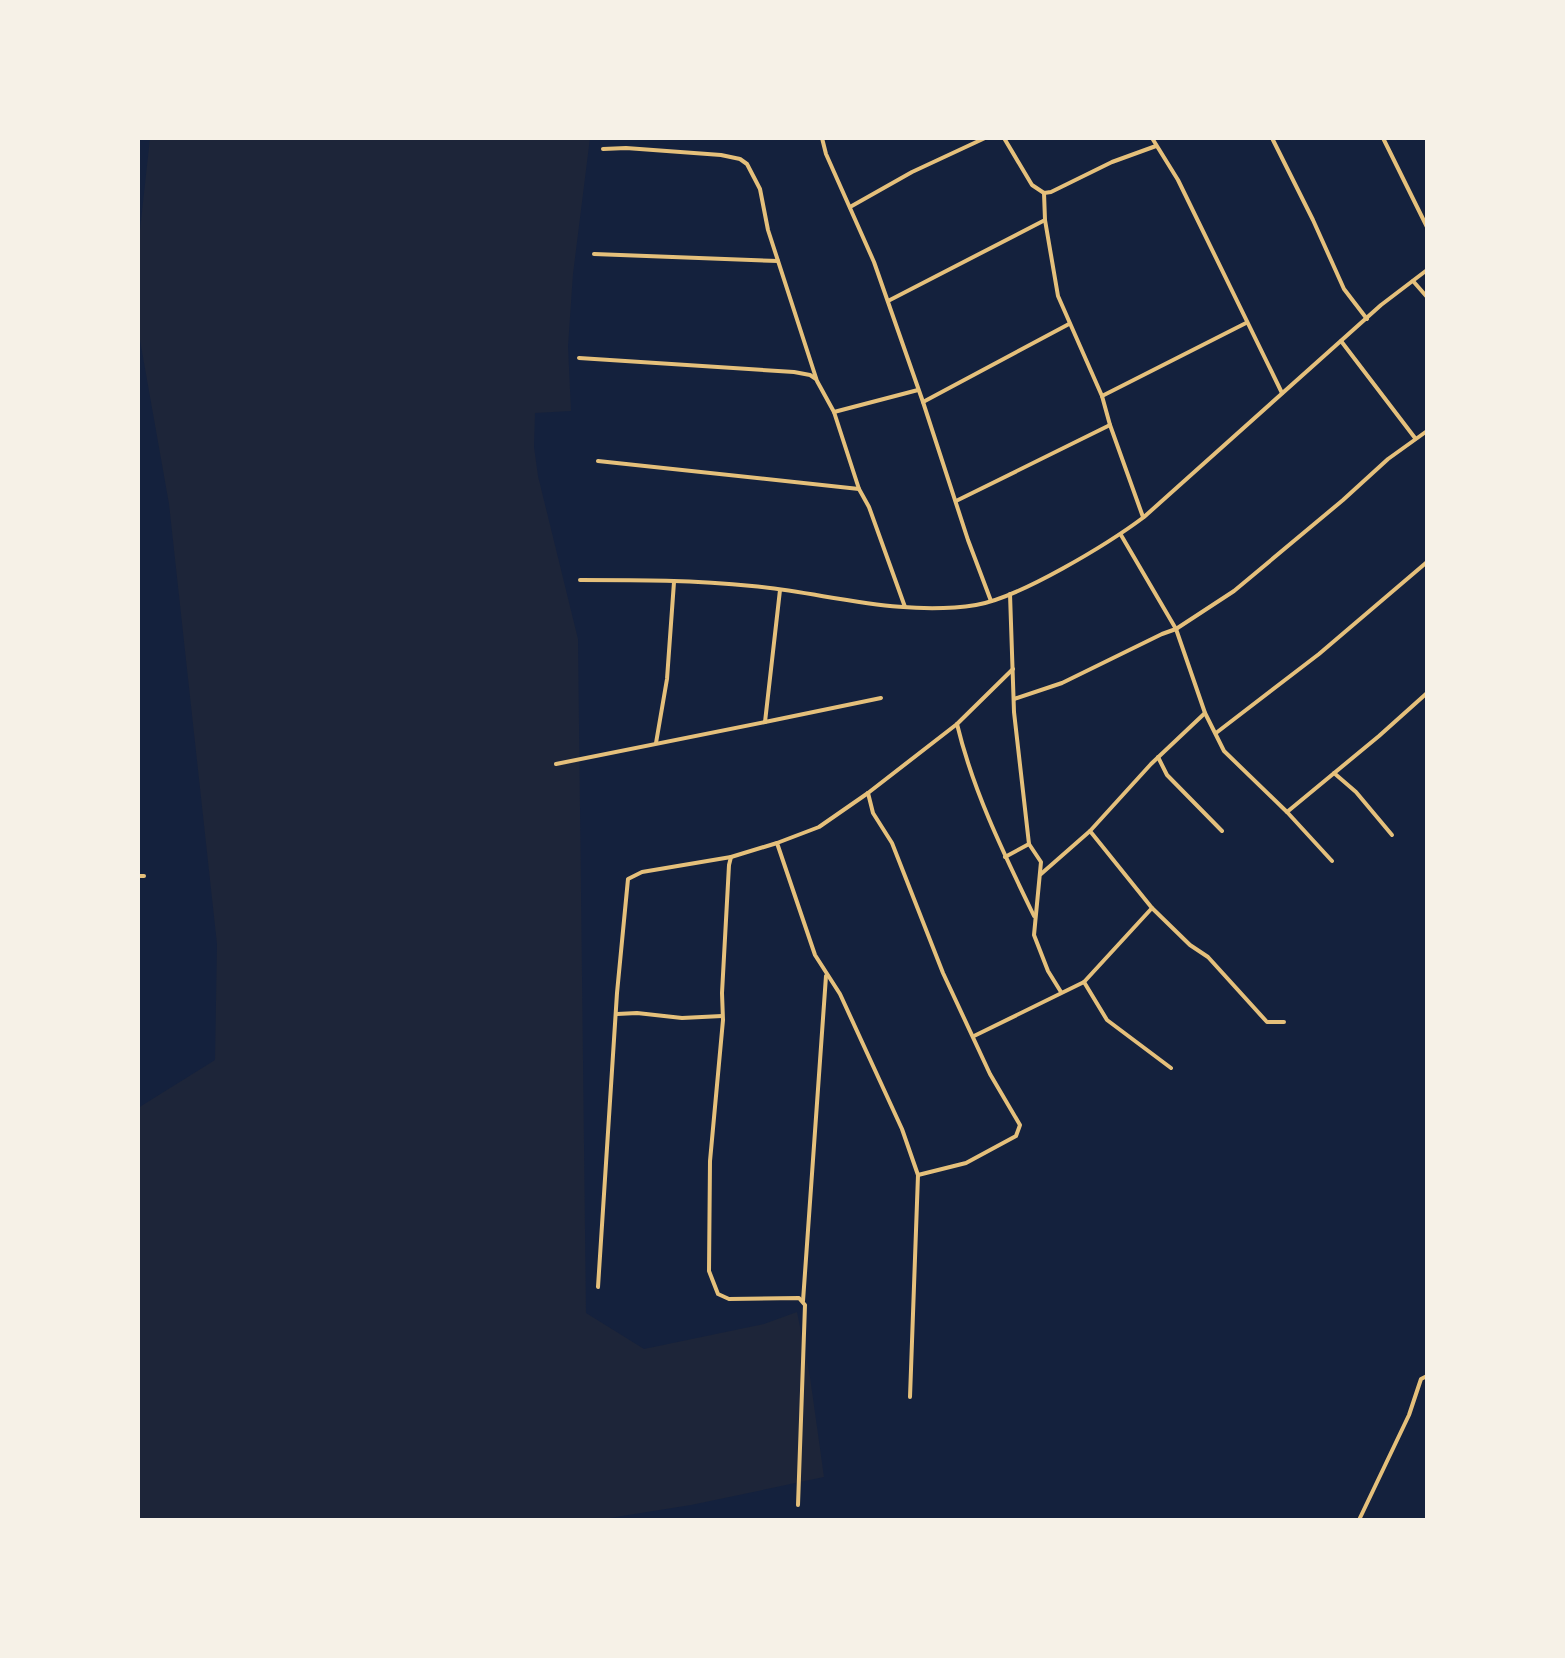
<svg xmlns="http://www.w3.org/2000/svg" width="1565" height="1658" viewBox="0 0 1565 1658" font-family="Literata,serif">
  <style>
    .green { fill: #1d2539 }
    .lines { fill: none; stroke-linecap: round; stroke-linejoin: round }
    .minor { stroke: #e5c07b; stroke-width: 4 }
  </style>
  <rect width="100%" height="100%" fill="#14213d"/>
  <polygon class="green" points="150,138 590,138 573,274 568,346 571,411 535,413 534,447 538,476 578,639 586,1313 644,1349 764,1324 797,1312 810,1377 824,1477 691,1505 597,1520 138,1520 138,1108 215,1060 217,944 169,504 138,329 138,248"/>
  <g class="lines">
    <g class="minor">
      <polyline points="822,138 826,154 874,262 923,402 968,540 991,601"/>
      <polyline points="1004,138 1032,185 1044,193 1051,192 1112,162 1156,146"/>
      <polyline points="1152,138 1178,180 1282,393"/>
      <polyline points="1272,138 1313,220 1344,289 1367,319"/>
      <polyline points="1383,138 1427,227"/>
      <polyline points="603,149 626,148 721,155 740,159 747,164 760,189 768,230 817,381 834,412 859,489 869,507 905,607"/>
      <polyline points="1044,193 1045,220 1058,296 1102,396 1110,425 1143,517"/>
      <polyline points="850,207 912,172 985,138"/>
      <polyline points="594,254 778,261"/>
      <polyline points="1413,281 1427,297"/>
      <polyline points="888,301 1045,220"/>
      <polyline points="1341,341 1415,438"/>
      <polyline points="579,358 794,372 810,375 816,379"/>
      <polyline points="1102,396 1246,323"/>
      <polyline points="923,402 1069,324"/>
      <polyline points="834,412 918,390"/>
      <polyline points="598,461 859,489"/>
      <polyline points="956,501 1110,425"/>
      <polyline points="1121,535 1176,629 1205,713 1224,751 1287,812 1332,861"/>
      <path d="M 580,580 C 637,580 695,580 752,586 C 826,593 901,617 976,605 C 1019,598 1108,544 1144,517 L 1381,305 L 1427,270"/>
      <polyline points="780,590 765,722 881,698"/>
      <polyline points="1010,594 1014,712 1029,844 1041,862 1034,935 1048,971 1061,992"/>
      <polyline points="1014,699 1062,683 1162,634 1176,629 1234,591 1343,500 1388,459 1427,431"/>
      <path d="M 957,724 C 973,791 1004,854 1034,916"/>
      <polyline points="1216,733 1319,654 1427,562"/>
      <polyline points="656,743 667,679 674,582"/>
      <polyline points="1158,757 1167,775 1222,831"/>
      <polyline points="556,764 765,722"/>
      <polyline points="1334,773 1356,792 1392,835"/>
      <polyline points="868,793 873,813 892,843 943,973 990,1074 1020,1125 1016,1136 966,1163 918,1175"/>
      <polyline points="1287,812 1379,736 1427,693"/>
      <polyline points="777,843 731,857 729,865 722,993 723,1020 710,1161 709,1271 718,1294 729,1299 799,1298 805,1305 798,1505"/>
      <polyline points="1005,857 1029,844"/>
      <polyline points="1041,874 1090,831"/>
      <polyline points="138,876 144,876"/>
      <polyline points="1152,908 1190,945 1208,957 1267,1022 1284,1022"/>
      <polyline points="1084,982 1107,1020 1171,1068"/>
      <polyline points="617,1014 637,1013 682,1018 722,1016"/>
      <polyline points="974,1036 1084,982 1152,908 1090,831 1151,764 1205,713"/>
      <polyline points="598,1287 617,993 628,879 642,872 731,857"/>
      <polyline points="803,1301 826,976"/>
      <polyline points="910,1397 918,1175 902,1129 840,994 815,955 777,843 819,827 868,793 957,724 1013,669"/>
      <polyline points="1359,1520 1409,1415 1421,1379 1427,1376"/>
    </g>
  </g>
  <rect width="1565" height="1658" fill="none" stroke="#f6f1e7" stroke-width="280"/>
</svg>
